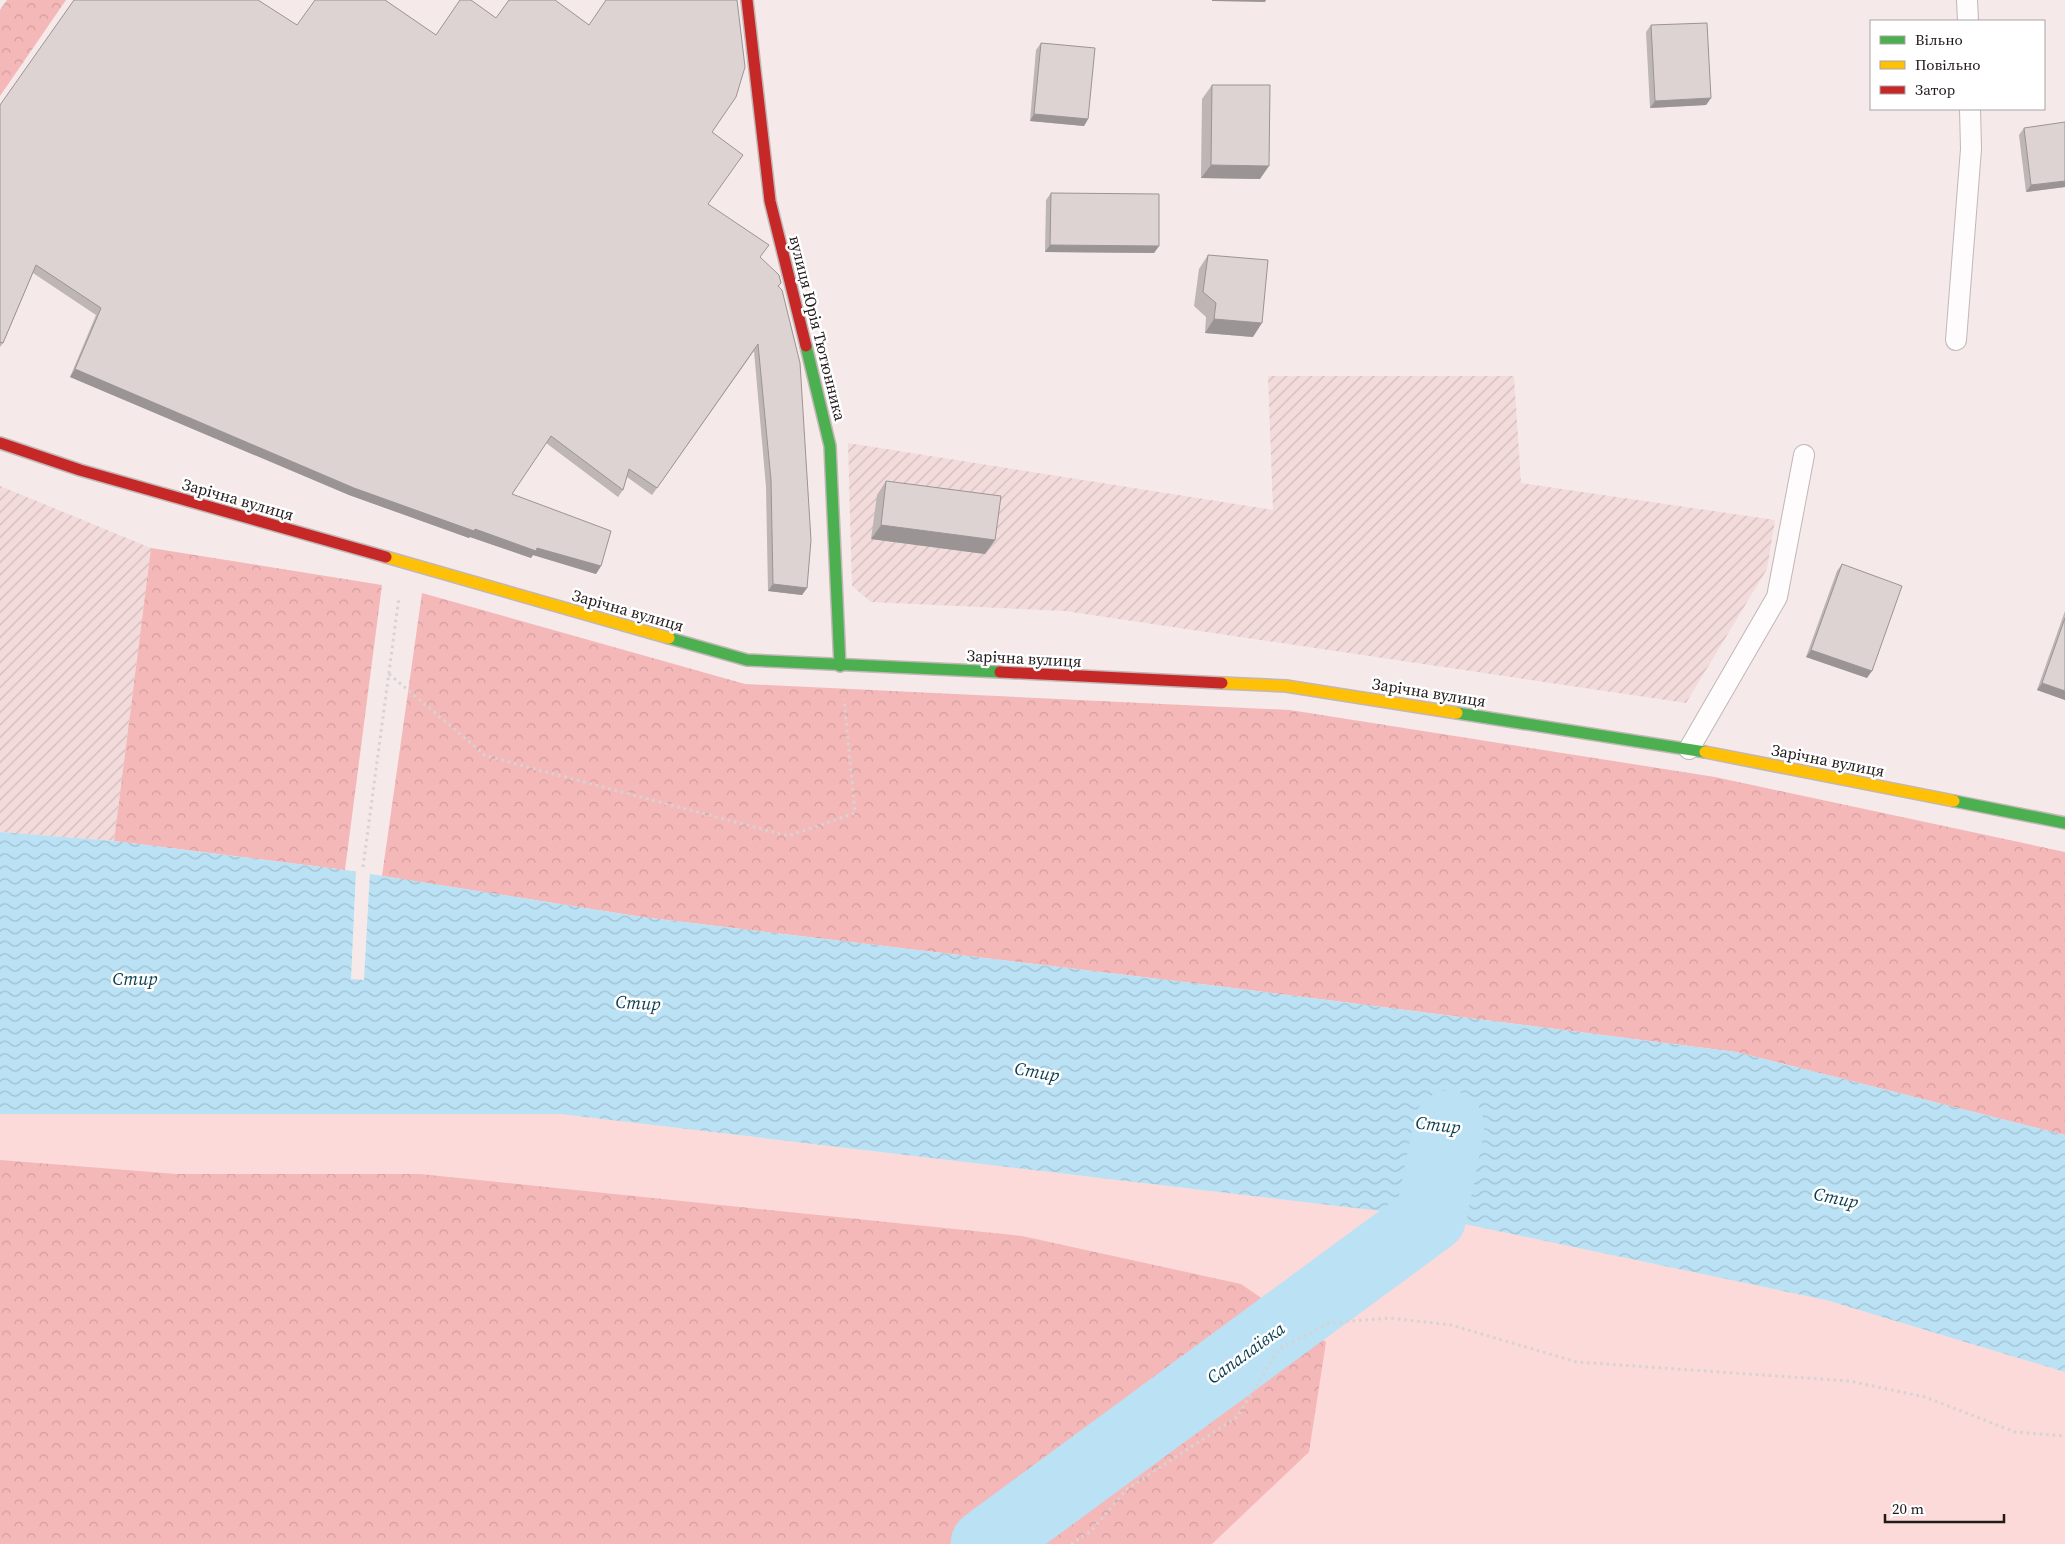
<svg xmlns="http://www.w3.org/2000/svg" width="2065" height="1544" viewBox="0 0 2065 1544" font-family="'Source Serif 4',serif">
  <style>
    .industrial { fill: url(#industrial-furrows) }
    .green { fill: #fbdad9 }
    .forest { fill: url(#forest-crowns) }
    .water { fill: url(#water-waves) }
    .pier { fill: #f6e9e9 }
    .lines { fill: none; stroke-linecap: round; stroke-linejoin: round }
    .river { stroke: #bae1f4; stroke-width: 71 }
    .lane-casing { stroke: #c1b7b6; stroke-width: 22 }
    .fast-casing { stroke: #c1b7b6; stroke-width: 14 }
    .slow-casing { stroke: #c1b7b6; stroke-width: 14 }
    .jam-casing { stroke: #c1b7b6; stroke-width: 14 }
    .path { stroke: #d7d3d3; stroke-width: 3; stroke-dasharray: 2.5 4; stroke-linecap: butt }
    .lane { stroke: #fefcfc; stroke-width: 20 }
    .fast { stroke: #4caf50; stroke-width: 11 }
    .slow { stroke: #ffc107; stroke-width: 11 }
    .jam { stroke: #c62828; stroke-width: 11 }
    .wall { fill: #beb5b5 }
    .shaded-wall { fill: #9b9494 }
    .building { fill: #ddd3d3; stroke: #9b9494 }
    .labels { text-anchor: middle; stroke-width: 5; stroke-linejoin: round; paint-order: stroke }
    .street-label { font-size: 16px; fill: #221a1a; stroke: #fff }
    .water-label { font-size: 18px; font-style: italic; fill: #0a3d50; stroke: #fff }
  </style>
  <defs>
    <pattern id="industrial-furrows" width="10" height="10" patternUnits="userSpaceOnUse" patternTransform="scale(1.25)"><rect width="10" height="10" fill="#f3dbdb"/><path d="M-1 1l2-2M0 10L10 0M9 11l2-2" fill="none" stroke="#d0bbbb"/></pattern>
    <pattern id="forest-crowns" width="20" height="18" patternUnits="userSpaceOnUse" patternTransform="scale(1.25)"><rect width="20" height="18" fill="#f5b8b9"/><path d="M2 6a3 3 0 1 1 6 0M12 15a3 3 0 1 1 6 0" fill="none" stroke="#d29e9e"/></pattern>
    <pattern id="water-waves" width="16" height="10" patternUnits="userSpaceOnUse" patternTransform="scale(1.25)"><rect width="16" height="10" fill="#bae1f4"/><path d="M0 5q4-4 8 0t8 0" fill="none" stroke="#a0c0d1"/></pattern>
  </defs>
  <rect width="100%" height="100%" fill="#f6e9e9"/>
  <g class="industrial">
    <polygon points="1268,376 1514,376 1521,483 1775,520 1767,569 1686,703 1065,611 871,602 852,586 848,443 1273,510"/>
    <polygon points="0,486 151,548 114,841 0,832"/>
  </g>
  <polygon class="green" points="0,1114 560,1114 1431,1217 1826,1300 2065,1372 2065,1544 0,1544"/>
  <g class="forest">
    <polygon points="7,0 66,0 0,96 0,10"/>
    <polygon points="151,548 382,585 345,870 114,841"/>
    <polygon points="422,593 745,684 1290,710 1715,777 2065,852 2065,1135 1736,1052 1209,985 642,917 382,876"/>
    <polygon points="0,1160 177,1174 420,1174 1022,1236 1241,1284 1326,1342 1309,1452 1212,1544 0,1544"/>
  </g>
  <polygon class="water" points="0,832 114,841 345,870 642,917 1209,985 1736,1052 2065,1135 2065,1372 1826,1300 1431,1217 560,1114 0,1114"/>
  <polygon class="pier" points="356,869 370,872 364,980 351,979"/>
  <g class="lines">
    <polyline class="river" points="986,1544 1431,1217 1449,1126"/>
    <defs>
      <g id="lane">
        <polyline points="1967,0 1968,21"/>
        <polyline points="1956,340 1971,149 1970,109"/>
        <polyline points="1689,749 1777,597 1804,455"/>
      </g>
      <g id="fast">
        <polyline points="806,346 830,446 840,666"/>
        <polyline points="669,638 747,660 1000,672"/>
        <polyline points="1457,713 1705,752"/>
        <polyline points="1954,801 2065,823"/>
      </g>
      <g id="slow">
        <polyline points="386,557 669,638"/>
        <polyline points="1222,683 1286,686 1457,713"/>
        <polyline points="1705,752 1954,801"/>
      </g>
      <g id="jam">
        <polyline points="747,0 770,201 806,346"/>
        <polyline points="0,443 80,470 386,557"/>
        <polyline points="1000,672 1222,683"/>
      </g>
    </defs>
    <use href="#lane" class="lane-casing"/>
    <use href="#fast" class="fast-casing"/>
    <use href="#slow" class="slow-casing"/>
    <use href="#jam" class="jam-casing"/>
    <g class="path">
      <polyline points="389,674 486,756 788,836 855,813 844,699"/>
      <polyline points="363,867 399,597"/>
      <polyline points="1071,1544 1091,1531 1127,1489 1237,1417 1279,1349 1329,1323 1390,1318 1451,1325 1577,1362 1849,1381 1925,1397 2015,1432 2065,1436"/>
    </g>
    <use href="#lane" class="lane"/>
    <use href="#fast" class="fast"/>
    <use href="#slow" class="slow"/>
    <use href="#jam" class="jam"/>
  </g>
  <g class="wall">
    <polygon points="496,18 712,132 708,204 760,257 781,283 779,286 807,588 802,595 768,591 766,487 754,351 652,495 627,477 623,490 618,497 546,443 512,494 601,566 596,574 533,555 531,558 470,537 469,538 349,495 70,377 96,315 33,273 3,343 0,347 0,105 297,25 436,35"/>
    <polygon points="1651,25 1711,98 1706,105 1650,108 1646,32"/>
    <polygon points="1041,43 1088,119 1084,126 1030,121 1036,50"/>
    <polygon points="1212,85 1260,179 1201,178 1202,99"/>
    <polygon points="2024,128 2065,187 2026,192 2019,135"/>
    <polygon points="1051,193 1159,246 1154,253 1045,252 1046,200"/>
    <polygon points="1208,255 1253,337 1205,333 1206,317 1194,306 1199,269"/>
    <polygon points="886,481 995,540 985,554 871,539 877,495"/>
    <polygon points="1842,564 1867,678 1806,657 1837,571"/>
    <polygon points="2065,611 2065,700 2037,690"/>
  </g>
  <g class="shaded-wall">
    <polygon points="1212,0 1266,0 1265,2 1212,1"/>
    <polygon points="1711,98 1706,105 1650,108 1655,101"/>
    <polygon points="1034,114 1088,119 1084,126 1030,121"/>
    <polygon points="1211,165 1269,166 1260,179 1201,178"/>
    <polygon points="2065,181 2065,187 2026,192 2031,185"/>
    <polygon points="1050,245 1159,246 1154,253 1045,252"/>
    <polygon points="1214,319 1262,323 1253,337 1205,333"/>
    <polygon points="75,369 475,529 601,566 596,574 533,555 531,558 470,537 469,538 349,495 70,377"/>
    <polygon points="881,525 995,540 985,554 871,539"/>
    <polygon points="773,584 807,588 802,595 768,591"/>
    <polygon points="1811,650 1872,671 1867,678 1806,657"/>
    <polygon points="2042,683 2065,691 2065,700 2037,690"/>
  </g>
  <g class="building">
    <polygon points="74,0 258,0 297,25 315,0 385,0 436,35 460,0 471,0 496,18 509,0 555,0 589,25 606,0 737,0 745,67 736,97 712,132 743,155 708,204 769,245 760,257 779,275 781,283 778,286 782,290 800,363 811,540 807,588 773,584 771,480 758,344 657,488 629,469 623,490 551,436 512,494 611,531 601,566 537,548 536,551 475,529 474,531 354,488 75,369 101,308 36,265 3,343 0,342 0,105"/>
    <polygon points="1707,23 1711,98 1655,101 1651,25"/>
    <polygon points="1041,43 1095,48 1088,119 1034,114"/>
    <polygon points="1212,85 1270,85 1269,166 1211,165"/>
    <polygon points="2065,122 2065,181 2031,185 2024,128"/>
    <polygon points="1051,193 1159,194 1159,246 1050,245"/>
    <polygon points="1208,255 1268,260 1262,323 1214,319 1216,303 1203,292"/>
    <polygon points="886,481 1001,496 995,540 881,525"/>
    <polygon points="1842,564 1902,586 1872,671 1811,650"/>
    <polygon points="2065,618 2065,691 2042,683"/>
  </g>
  <g class="labels">
    <g class="street-label">
      <text transform="translate(818 328) rotate(76)" y="6">вулиця Юрія Тютюнника</text>
      <text transform="translate(238 499) rotate(16)" y="6">Зарічна вулиця</text>
      <text transform="translate(628 610) rotate(16)" y="6">Зарічна вулиця</text>
      <text transform="translate(1024 658) rotate(3)" y="6">Зарічна вулиця</text>
      <text transform="translate(1429 692) rotate(9)" y="6">Зарічна вулиця</text>
      <text transform="translate(1828 760) rotate(11)" y="6">Зарічна вулиця</text>
    </g>
    <g class="water-label">
      <text x="135" y="985">Стир</text>
      <text transform="translate(638 1003) rotate(3)" y="6">Стир</text>
      <text transform="translate(1037 1072) rotate(10)" y="6">Стир</text>
      <text transform="translate(1438 1125) rotate(7)" y="6">Стир</text>
      <text transform="translate(1836 1198) rotate(12)" y="6">Стир</text>
      <text transform="translate(1246 1353) rotate(-36)" y="6">Сапалаївка</text>
    </g>
  </g>
  <rect x="1870" y="20" width="175" height="90" fill="#ffffff" stroke="#a7a3a3"/>
  <rect x="1880" y="36" width="25" height="8" fill="#4caf50" stroke="#a7a3a3"/>
  <text x="1915" y="45" font-size="15" fill="#221a1a">Вільно</text>
  <rect x="1880" y="61" width="25" height="8" fill="#ffc107" stroke="#a7a3a3"/>
  <text x="1915" y="70" font-size="15" fill="#221a1a">Повільно</text>
  <rect x="1880" y="86" width="25" height="8" fill="#c62828" stroke="#a7a3a3"/>
  <text x="1915" y="95" font-size="15" fill="#221a1a">Затор</text>
  <path d="M1885 1514v8h119v-8" fill="none" stroke="#221a1a" stroke-width="2.5"/>
  <text x="1892" y="1514" font-size="15" fill="#221a1a" stroke="#ffffff" stroke-width="4" paint-order="stroke">20 m</text>
</svg>
